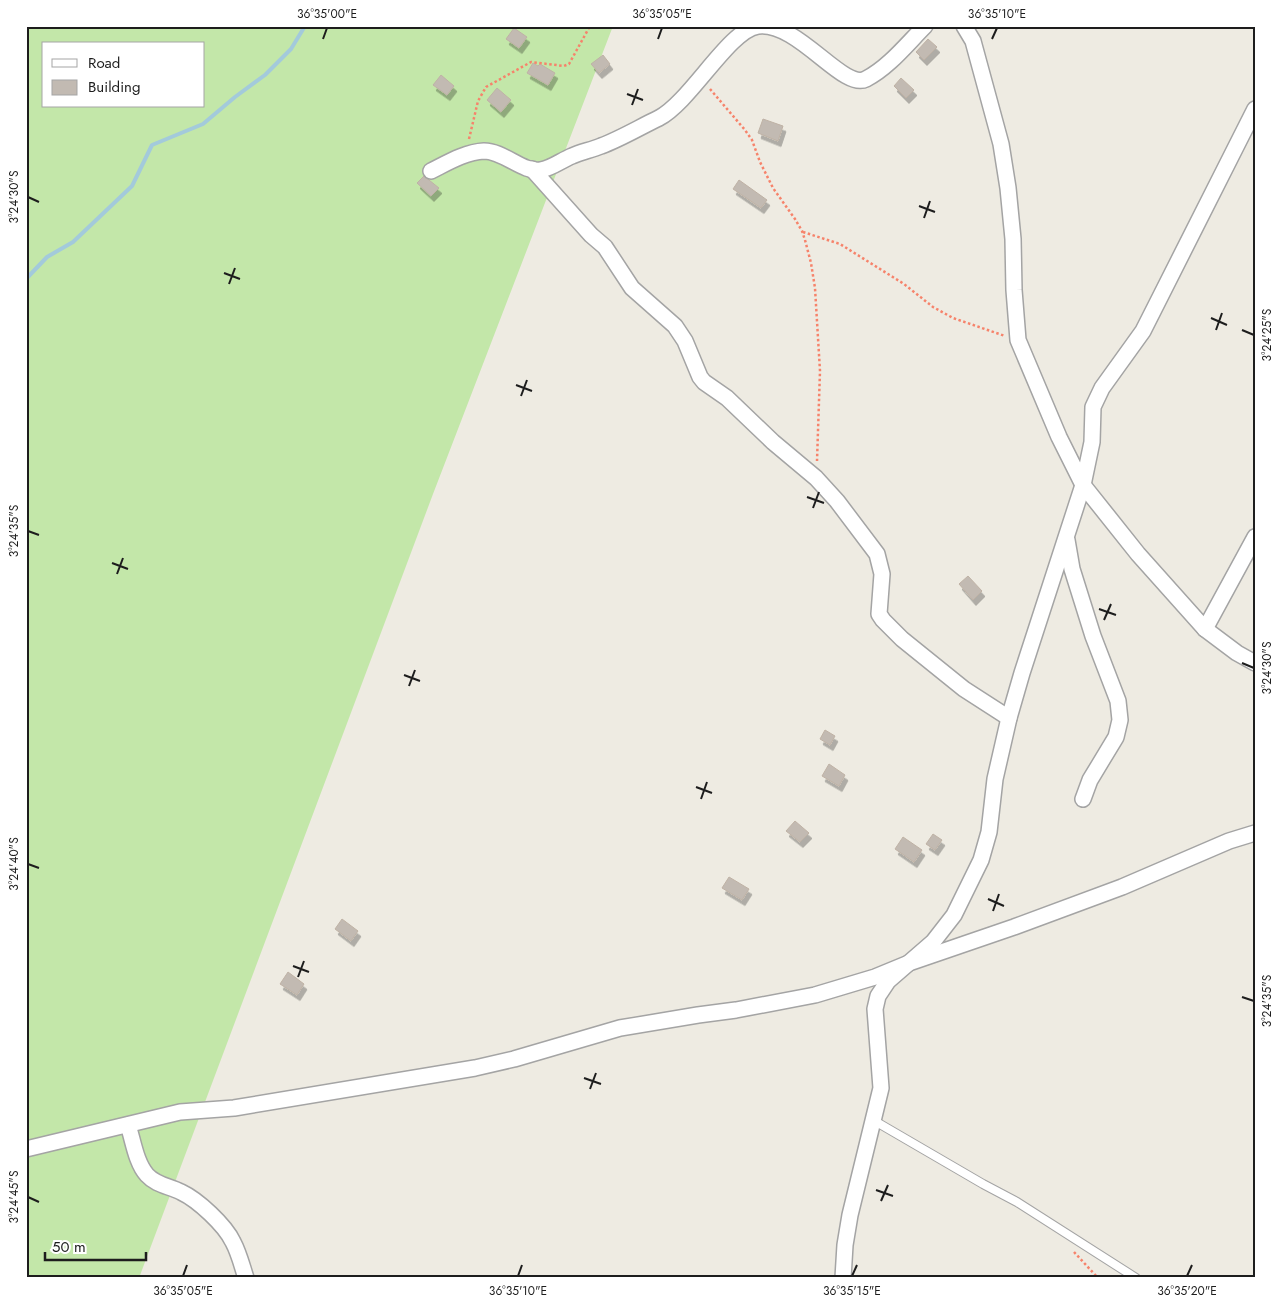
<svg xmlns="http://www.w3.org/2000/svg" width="1281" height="1304" viewBox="0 0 1281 1304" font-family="Jost,sans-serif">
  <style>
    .grass { fill: #c3e7a9; fill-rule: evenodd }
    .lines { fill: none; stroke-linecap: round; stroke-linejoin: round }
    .stream { stroke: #a3cadb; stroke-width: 4 }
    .building { fill: #c2bab2; stroke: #bfb2a5; filter: url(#shadow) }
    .lane-casing { stroke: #a4a4a4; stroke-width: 10 }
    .street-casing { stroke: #a4a4a4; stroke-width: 18 }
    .path { stroke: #f6836b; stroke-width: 2.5; stroke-dasharray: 2.5 2.5; stroke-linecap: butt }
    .lane { stroke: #fff; stroke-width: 8 }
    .street { stroke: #fff; stroke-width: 15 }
    .ticks { fill: none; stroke: #1d1d1d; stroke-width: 2 }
    .neatline { fill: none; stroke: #1d1d1d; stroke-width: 2 }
    .ticks-label { font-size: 12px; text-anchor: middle; fill: #1d1d1d }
  </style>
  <defs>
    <filter id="shadow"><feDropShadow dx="3" dy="5.5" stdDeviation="0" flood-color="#0004"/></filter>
  </defs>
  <rect width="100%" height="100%" fill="#eeebe2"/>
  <path class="grass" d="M 26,26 L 613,26 L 433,494 L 139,1278 L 26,1278 ZM 44,44 L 204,44 L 204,106 L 44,106 Z"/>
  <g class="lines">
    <polyline class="stream" points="26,279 47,257 73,242 132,186 152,145 203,124 235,97 265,75 291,49 305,26"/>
  </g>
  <g class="building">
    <polygon points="514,28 527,37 519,48 506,39"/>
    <polygon points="928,39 937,47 924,60 916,52"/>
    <polygon points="603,55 610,64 599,73 591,64"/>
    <polygon points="533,63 538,66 540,64 555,73 548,85 527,73"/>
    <polygon points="441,75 454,86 447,95 433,85"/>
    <polygon points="901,78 914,90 906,98 894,86"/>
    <polygon points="497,88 511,100 501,112 487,100"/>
    <polygon points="763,119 783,126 778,141 758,133"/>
    <polygon points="424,176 439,188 431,196 417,183"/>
    <polygon points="739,180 767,200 761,208 733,189"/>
    <polygon points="968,576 982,591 973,600 959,584"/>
    <polygon points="825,730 835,736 830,745 820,739"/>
    <polygon points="829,764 845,775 839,786 822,776"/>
    <polygon points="795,821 809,833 800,842 786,831"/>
    <polygon points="933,834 942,840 935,850 926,844"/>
    <polygon points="903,837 922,850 914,862 895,849"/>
    <polygon points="729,877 749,889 742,900 722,888"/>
    <polygon points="342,919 358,931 351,941 335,929"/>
    <polygon points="288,972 304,984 297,995 280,984"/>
  </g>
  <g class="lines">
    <defs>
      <polyline id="lane" points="873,1120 983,1184 1017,1202 1136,1278"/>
      <g id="street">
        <polyline points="964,26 973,41 1001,144 1008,188 1013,239 1014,290 1018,340 1059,437 1083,485 1138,554 1205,629 1237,653 1255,663"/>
        <polyline points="532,169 591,235 605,247 632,288 675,326 685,341 700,377 704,382 727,398 773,442 816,478 837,501 877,554 882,574 879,614 883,620 902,639 964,689 1009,718"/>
        <path d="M 431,171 C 447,163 465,152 484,151 C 504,151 523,173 541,170 C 552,168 562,160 572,156 C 581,152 591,150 601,146 C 620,139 640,127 659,118 C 691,101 729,30 758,26 C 798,21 843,91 866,79 C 889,67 907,44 925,26"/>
        <polyline points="1067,540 1072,569 1093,636 1118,701 1120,720 1116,737 1090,780 1083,799"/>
        <polyline points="1205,629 1255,537"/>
        <path d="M 128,1125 C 133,1140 136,1163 147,1175 C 156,1185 169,1186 181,1192 C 198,1200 225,1225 233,1242 C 239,1253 242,1266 246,1278"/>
        <polyline points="26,1149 180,1112 234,1108 475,1068 514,1059 620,1028 698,1015 736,1010 815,995 875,977 909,963 1014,927 1122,887 1229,841 1255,833"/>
        <polyline points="843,1278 845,1245 850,1215 881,1088 875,1009 878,996 888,981 933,942 954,915 981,860 989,832 995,779 1009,718 1022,673 1083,485 1092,442 1093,407 1102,388 1143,331 1255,109"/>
      </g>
    </defs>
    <use href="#lane" class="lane-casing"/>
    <use href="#street" class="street-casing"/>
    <g class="path">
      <polyline points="710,89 745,130 752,140 760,162 773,188 795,219 802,231 805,240 811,263 815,288 820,371 817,461"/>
      <polyline points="469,139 478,101 486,87 531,62 564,66 569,64 590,26"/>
      <polyline points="803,232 840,244 904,284 933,307 953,318 1005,336"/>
      <polyline points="1074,1252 1098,1278"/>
    </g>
    <use href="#lane" class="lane"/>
    <use href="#street" class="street"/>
  </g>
  <path class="ticks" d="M 323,39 L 327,28M 658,39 L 662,28M 992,39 L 997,28M 627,94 L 643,100M 632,105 L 638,89M 28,197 L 39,202M 919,206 L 935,212M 924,218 L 930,201M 224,273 L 240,279M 229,284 L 235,268M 1211,318 L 1227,325M 1216,330 L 1222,313M 1242,330 L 1254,335M 516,385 L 532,391M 521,396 L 527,380M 807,497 L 824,503M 813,508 L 819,492M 28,531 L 39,535M 112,563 L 128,569M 117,574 L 123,558M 1099,609 L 1116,615M 1104,620 L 1111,604M 1242,663 L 1254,668M 404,675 L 420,681M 409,686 L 415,670M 696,787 L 712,793M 701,799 L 707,782M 28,864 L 39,868M 988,899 L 1004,906M 993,911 L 999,894M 293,966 L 309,972M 298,977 L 304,961M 1242,997 L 1254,1001M 584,1078 L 601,1084M 590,1089 L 596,1073M 876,1190 L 893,1196M 28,1197 L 39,1202M 881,1201 L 888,1185M 183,1276 L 187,1265M 518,1276 L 522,1265M 852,1276 L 857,1265M 1187,1276 L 1192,1265"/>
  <rect width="1281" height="1304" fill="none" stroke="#ffffff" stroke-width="55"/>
  <rect x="42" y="42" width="162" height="65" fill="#ffffff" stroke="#a5a5a5"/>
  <rect x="52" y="59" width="25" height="8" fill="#ffffff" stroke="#a5a5a5"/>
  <text x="88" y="68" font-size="15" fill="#1d1d1d">Road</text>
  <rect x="52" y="80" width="25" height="15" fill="#c2bab2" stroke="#a5a5a5"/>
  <text x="88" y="92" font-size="15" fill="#1d1d1d">Building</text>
  <path d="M45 1252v8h101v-8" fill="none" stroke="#1d1d1d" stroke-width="2.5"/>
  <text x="52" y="1252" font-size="15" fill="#1d1d1d" stroke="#ffffff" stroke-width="4" paint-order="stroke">50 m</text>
  <rect x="28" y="28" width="1226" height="1248" class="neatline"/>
  <g class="ticks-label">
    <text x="327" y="18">36°35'00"E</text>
    <text x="662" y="18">36°35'05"E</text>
    <text x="997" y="18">36°35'10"E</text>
    <text transform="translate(14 197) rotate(-90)" y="4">3°24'30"S</text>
    <text transform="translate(1267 335) rotate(-90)" y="4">3°24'25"S</text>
    <text transform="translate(14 531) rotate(-90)" y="4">3°24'35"S</text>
    <text transform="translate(1267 668) rotate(-90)" y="4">3°24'30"S</text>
    <text transform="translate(14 864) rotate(-90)" y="4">3°24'40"S</text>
    <text transform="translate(1267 1001) rotate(-90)" y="4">3°24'35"S</text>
    <text transform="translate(14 1197) rotate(-90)" y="4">3°24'45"S</text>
    <text x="183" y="1295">36°35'05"E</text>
    <text x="518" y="1295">36°35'10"E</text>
    <text x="852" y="1295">36°35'15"E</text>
    <text x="1187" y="1295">36°35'20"E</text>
  </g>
</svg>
